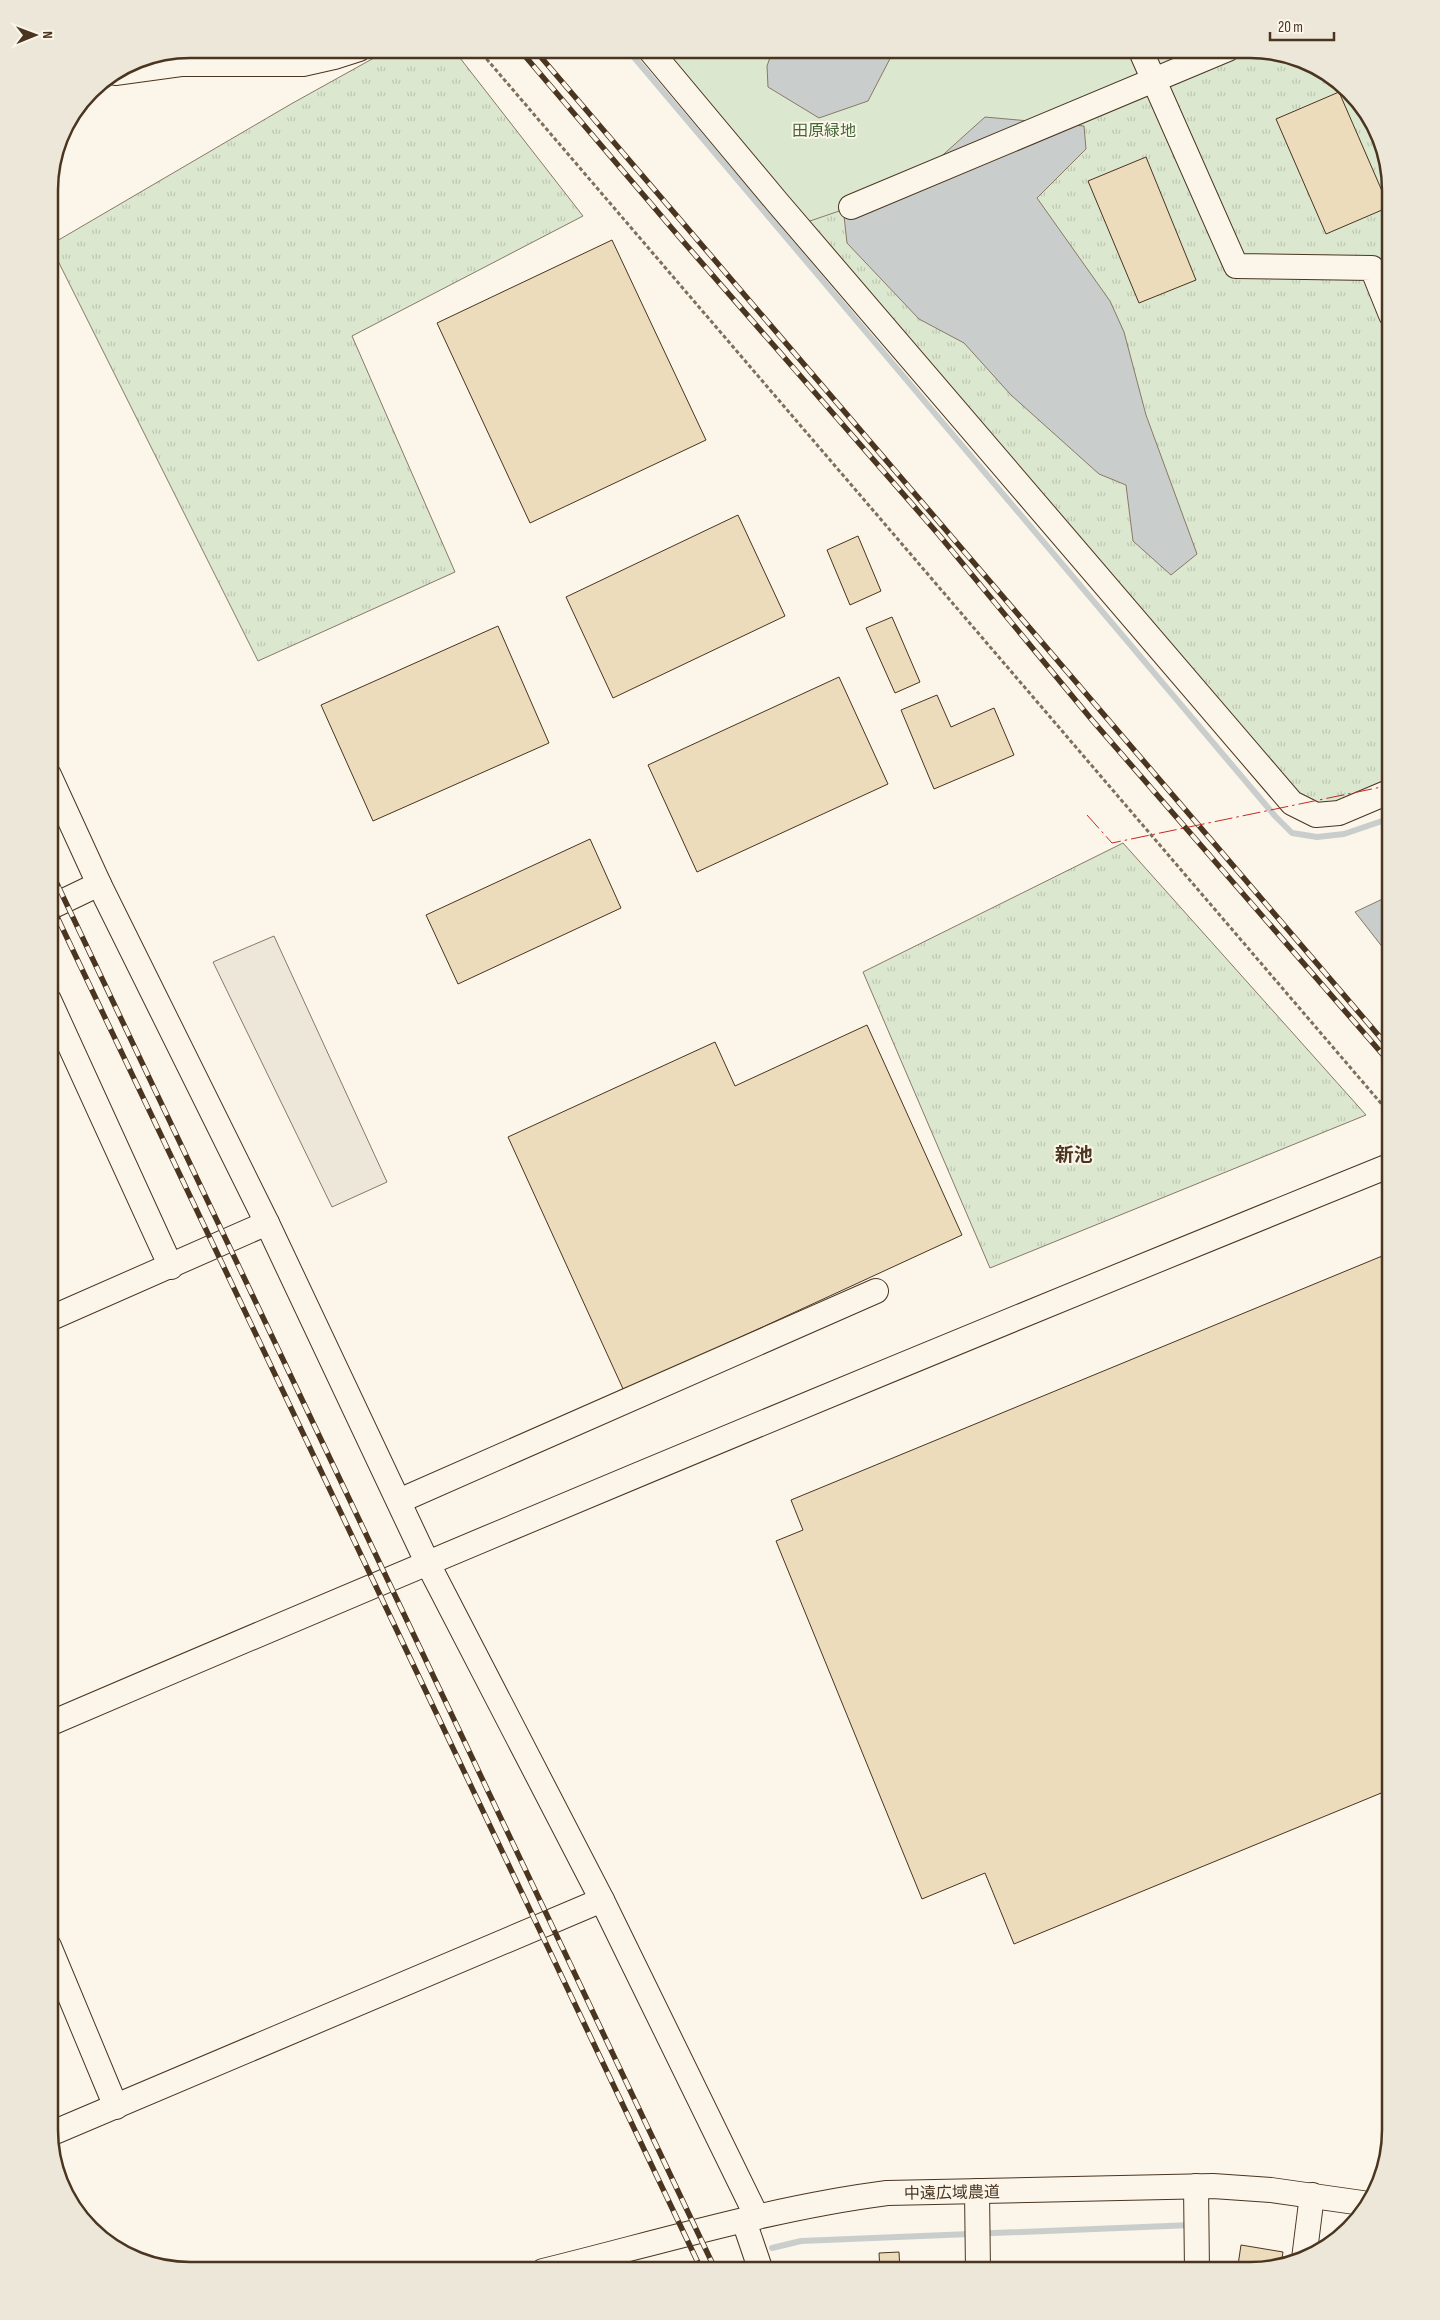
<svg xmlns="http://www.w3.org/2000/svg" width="1440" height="2320" viewBox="0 0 1440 2320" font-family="'Sofia Sans Condensed','Noto Sans JP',sans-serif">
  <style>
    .grass { fill: url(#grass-tufts); stroke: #887966 }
    .park { fill: #dce7d0; stroke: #887966 }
    .parking { fill: #ede7d9; stroke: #887966 }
    .water { fill: #c9cecd; stroke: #887966 }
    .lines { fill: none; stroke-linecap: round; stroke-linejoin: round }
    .stream { stroke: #c9cecd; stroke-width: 6 }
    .building { fill: #ecdcbc; stroke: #4a3520 }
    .minor-casing { stroke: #4a3520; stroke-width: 26 }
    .path { stroke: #7f6f5c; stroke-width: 3; stroke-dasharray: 4 2.5; stroke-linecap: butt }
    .minor { stroke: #fbf6e9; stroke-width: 24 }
    .rail-casing { stroke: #4a3520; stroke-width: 5.5 }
    .rail { stroke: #fbf6e9; stroke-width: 4; stroke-dasharray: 11; stroke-linecap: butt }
    .power { stroke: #c62828; stroke-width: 1; stroke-dasharray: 18 4 2.5 4; stroke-linecap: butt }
    .labels { text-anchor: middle; stroke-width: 4; stroke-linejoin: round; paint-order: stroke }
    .park-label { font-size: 16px; fill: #436837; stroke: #fbf6e9 }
    .street-label { font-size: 16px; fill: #4a3520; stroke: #fbf6e9 }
    .quarter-label { font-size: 19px; font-weight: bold; fill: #4a3520; stroke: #fbf6e9 }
    .rim { fill: none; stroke: #4a3520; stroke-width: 2.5 }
  </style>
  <defs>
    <pattern id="grass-tufts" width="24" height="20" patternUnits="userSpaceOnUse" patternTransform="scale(1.25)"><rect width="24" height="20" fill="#dce7d0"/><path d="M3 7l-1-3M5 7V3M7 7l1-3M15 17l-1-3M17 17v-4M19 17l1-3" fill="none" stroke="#bec7b2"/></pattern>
  </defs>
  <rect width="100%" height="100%" fill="#fbf6e9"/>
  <g class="grass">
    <polygon points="390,49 453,49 583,216 352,336 455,572 258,661 50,245 291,104"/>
    <polygon points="659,49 1260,49 1329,73 1377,127 1391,190 1391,789 1307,810"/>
    <polygon points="1123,843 1366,1115 990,1268 863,972"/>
  </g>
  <polygon class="park" points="649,49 1227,49 851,207 807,222"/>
  <polygon class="parking" points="274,936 387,1182 332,1207 213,962"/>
  <g class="water">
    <polygon points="773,49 895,49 868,101 819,118 768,87 767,66"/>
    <polygon points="985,117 1084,126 1086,149 1037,198 1110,301 1124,332 1146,415 1197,554 1171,575 1133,541 1126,485 1099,474 1011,395 964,343 919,319 847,243 842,198 915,180"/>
    <polygon points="1391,895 1391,958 1355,912"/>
  </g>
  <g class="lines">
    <g class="stream">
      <polyline points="627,49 1275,816 1292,833 1317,837 1344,834 1391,818"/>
      <polyline points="772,2248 801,2241 1192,2225"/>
    </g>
  </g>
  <g class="building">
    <polygon points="1339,92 1389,207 1326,234 1276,119"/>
    <polygon points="1146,157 1196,280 1139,303 1088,181"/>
    <polygon points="612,240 706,440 530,523 437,323"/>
    <polygon points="738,515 785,616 613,698 566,597"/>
    <polygon points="858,536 881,591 850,605 827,550"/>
    <polygon points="892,617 920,682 895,693 866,628"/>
    <polygon points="498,626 549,743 373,821 321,705"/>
    <polygon points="839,677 888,784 697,872 648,765"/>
    <polygon points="937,695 951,727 994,708 1014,755 934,789 901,710"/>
    <polygon points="590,839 621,908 458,984 426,915"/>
    <polygon points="867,1025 962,1235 624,1391 508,1137 715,1042 735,1086"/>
    <polygon points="1387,1254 1391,1263 1391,1789 1014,1944 985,1873 922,1899 776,1541 803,1530 791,1500"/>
    <polygon points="1241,2245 1283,2252 1281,2264 1259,2269 1238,2265"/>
    <polygon points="899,2252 900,2271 880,2271 879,2253"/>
  </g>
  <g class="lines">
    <defs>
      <g id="minor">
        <polyline points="649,49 777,202 1292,803 1316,815 1339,813 1391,791"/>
        <polyline points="1140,49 1236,266 1372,268 1391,315"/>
        <polyline points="115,73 181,64 303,64 334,57 359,49"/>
        <polyline points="851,207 1228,49"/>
        <polyline points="49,775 99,884 267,1223 427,1562 602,1900 757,2217"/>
        <polyline points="49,908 99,884"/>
        <polyline points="49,1000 171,1267"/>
        <polyline points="49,1319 267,1223"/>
        <polyline points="399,1501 876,1291"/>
        <path d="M 49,1724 C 495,1533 942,1347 1391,1165"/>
        <polyline points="49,1946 116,2107"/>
        <polyline points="50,2134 602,1900"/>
        <polyline points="1196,2186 1197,2271"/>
        <polyline points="977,2191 978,2271"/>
        <polyline points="744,2221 761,2271"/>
        <polyline points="1304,2259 1312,2195"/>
        <path d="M 543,2271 C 657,2243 771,2208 887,2193 L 1213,2186 L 1271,2190 L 1369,2204"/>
      </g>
    </defs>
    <use href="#minor" class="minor-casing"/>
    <polyline class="path" points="478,49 1391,1115"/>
    <use href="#minor" class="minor"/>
    <defs>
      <g id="rail">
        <polyline points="519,49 681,239 939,535 1092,720 1391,1064"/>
        <polyline points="534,49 1391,1050"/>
        <polyline points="49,867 716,2271"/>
        <polyline points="49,900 702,2271"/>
      </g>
    </defs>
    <use href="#rail" class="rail-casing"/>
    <use href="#rail" class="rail"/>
    <polyline class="power" points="1087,815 1112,843 1391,785"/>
  </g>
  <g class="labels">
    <g class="park-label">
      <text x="824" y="136">田原緑地</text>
    </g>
    <g class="street-label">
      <text transform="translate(952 2192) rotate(-1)" y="6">中遠広域農道</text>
    </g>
    <g class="quarter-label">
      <text x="1074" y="1161">新池</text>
    </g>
  </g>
  <path d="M0 0H1440V2320H0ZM190 58H1250A132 132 0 0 1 1382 190V2130A132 132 0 0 1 1250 2262H190A132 132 0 0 1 58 2130V190A132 132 0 0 1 190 58Z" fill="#ede7d9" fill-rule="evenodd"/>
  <path class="rim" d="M190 58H1250A132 132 0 0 1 1382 190V2130A132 132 0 0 1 1250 2262H190A132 132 0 0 1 58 2130V190A132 132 0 0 1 190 58Z"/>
  <g transform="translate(35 35) rotate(89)" stroke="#fbf6e9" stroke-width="4" paint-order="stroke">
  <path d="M0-4L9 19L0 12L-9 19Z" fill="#4a3520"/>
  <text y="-8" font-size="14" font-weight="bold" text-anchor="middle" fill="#4a3520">N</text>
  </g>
  <path d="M1270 32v8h64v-8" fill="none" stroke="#4a3520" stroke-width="2.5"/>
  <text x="1278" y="32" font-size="15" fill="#4a3520" stroke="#fbf6e9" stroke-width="4" paint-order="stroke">20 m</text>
</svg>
